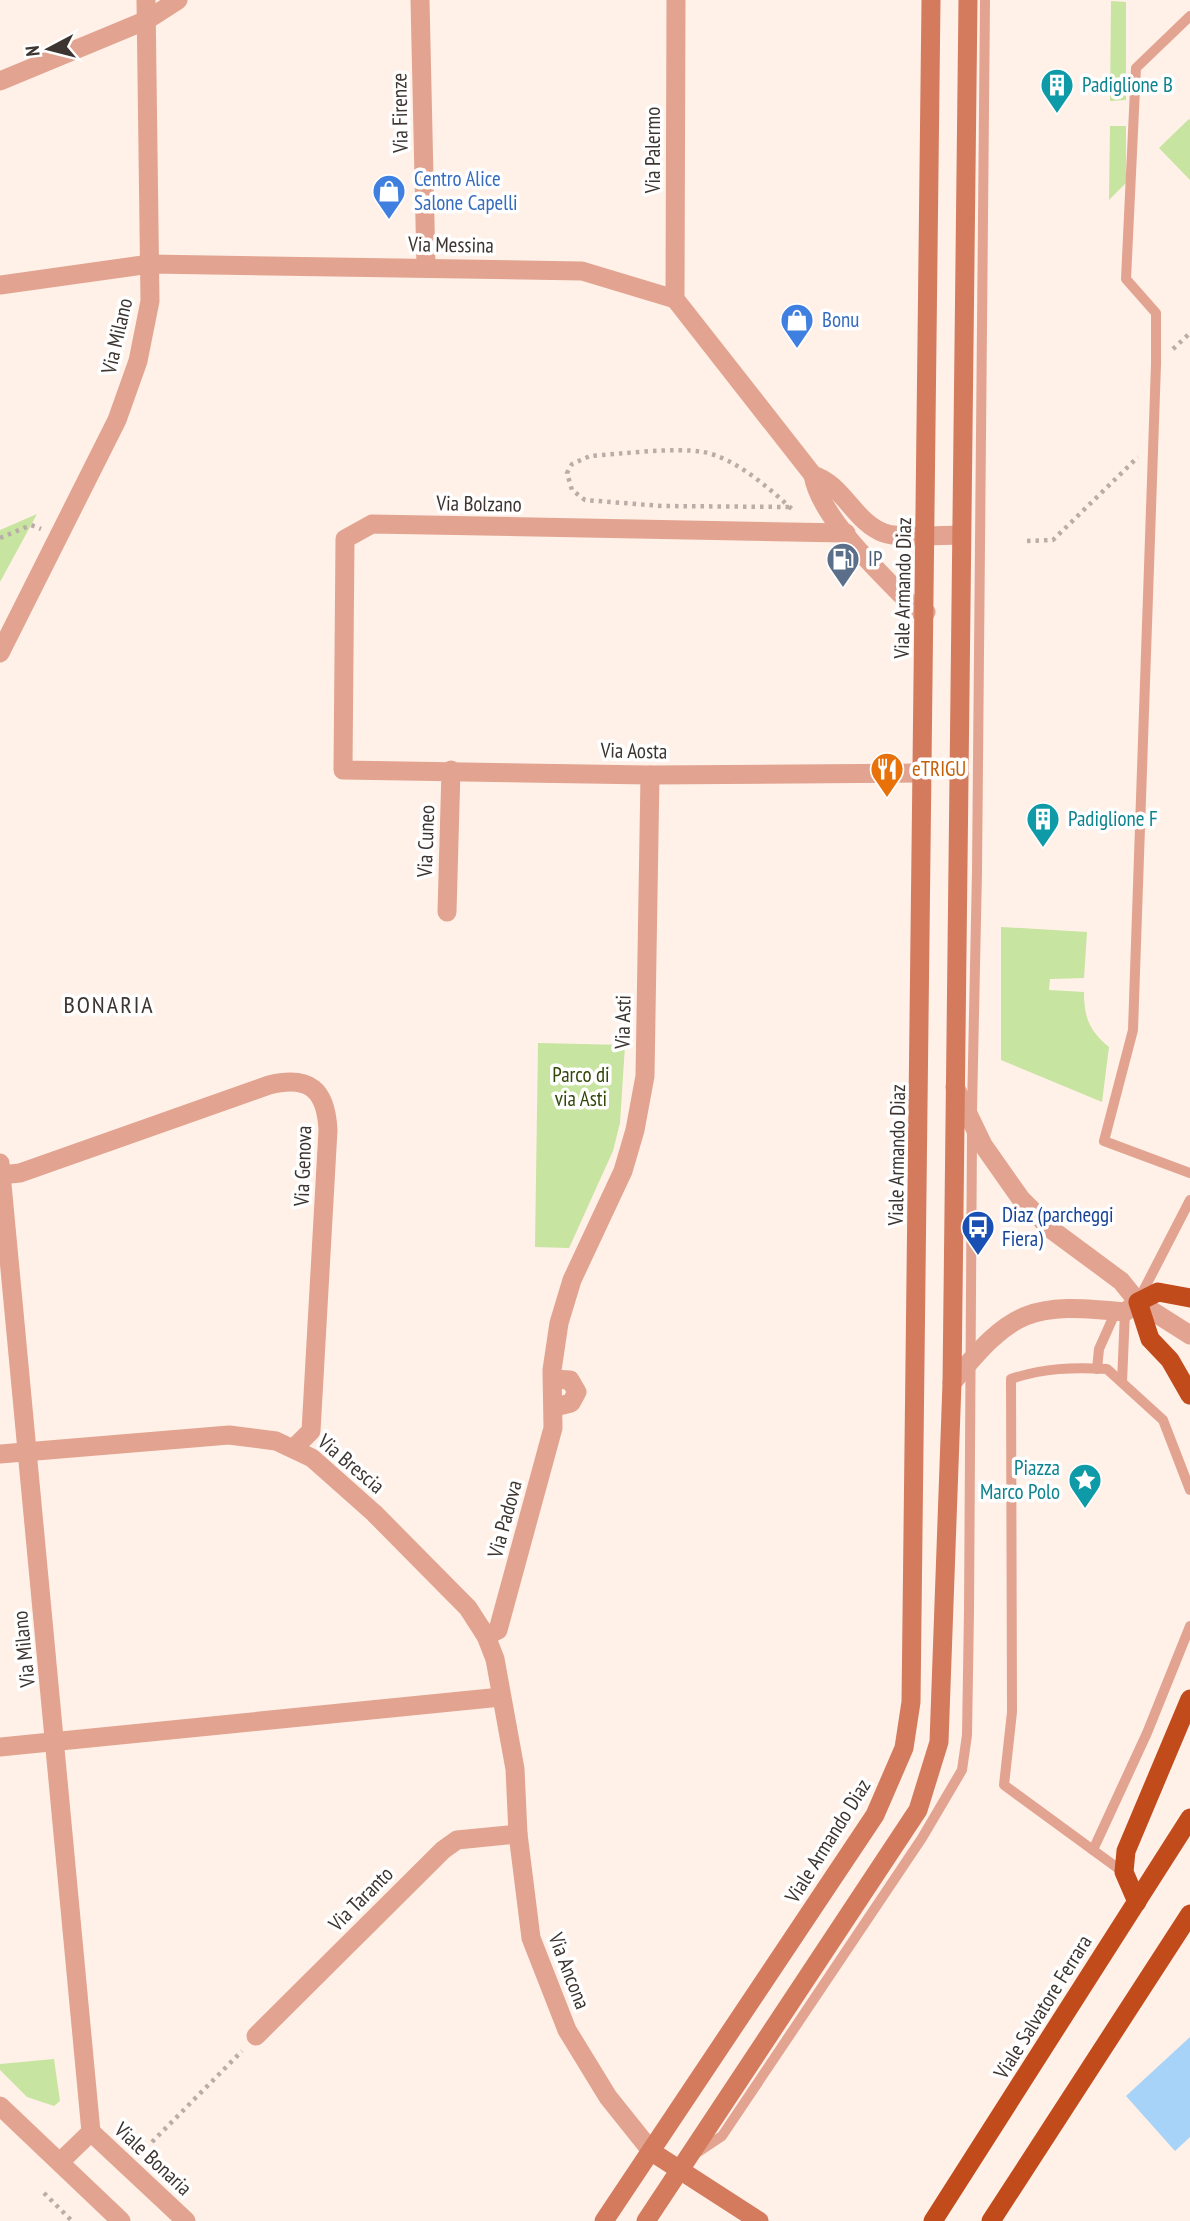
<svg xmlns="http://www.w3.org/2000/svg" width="1190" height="2221" viewBox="0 0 1190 2221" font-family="'PT Sans Narrow',sans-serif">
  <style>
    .green { fill: #c7e4a0 }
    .water { fill: #a8d3f8 }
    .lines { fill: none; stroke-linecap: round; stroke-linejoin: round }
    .path { stroke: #baada7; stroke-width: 4.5; stroke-dasharray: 3.5 5; stroke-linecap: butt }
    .service { stroke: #e2a490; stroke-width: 10 }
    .minor { stroke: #e2a490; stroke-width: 19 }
    .tertiary { stroke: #e2a490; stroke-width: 19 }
    .secondary { stroke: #d47b5e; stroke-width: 19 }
    .trunk { stroke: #c24b1c; stroke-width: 19 }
    .labels { text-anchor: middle; stroke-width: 7; stroke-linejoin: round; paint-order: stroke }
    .culture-label { font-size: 21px; fill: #0d838f; stroke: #fff; text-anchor: start }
    .street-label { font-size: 21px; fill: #3c3531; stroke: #fff }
    .shop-label { font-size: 21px; fill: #366cbe; stroke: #fff; text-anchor: start }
    .service-label { font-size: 21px; fill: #4e5e75; stroke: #fff; text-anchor: start }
    .food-label { font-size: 21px; fill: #c56008; stroke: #fff; text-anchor: start }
    .park-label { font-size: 21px; fill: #32470a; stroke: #fff }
    .transit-label { font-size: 21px; fill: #164399; stroke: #fff; text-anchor: start }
    .quarter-label { font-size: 24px; letter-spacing: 2px; fill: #3c3531; stroke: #fff }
  </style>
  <rect width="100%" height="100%" fill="#fff0e8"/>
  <g class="green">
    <polygon points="1111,1 1126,2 1126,100 1110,101"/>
    <polygon points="1189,119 1190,120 1190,180 1159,148"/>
    <polygon points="1110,126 1126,126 1126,183 1109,200"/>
    <polygon points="37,514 0,582 0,530"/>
    <path d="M 1001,927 L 1087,932 L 1084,978 L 1050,979 L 1049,990 L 1084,992 C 1084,1017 1089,1031 1109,1047 L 1102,1102 L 1001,1060 Z"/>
    <polygon points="538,1043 625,1045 620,1123 613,1151 569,1248 535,1247"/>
    <polygon points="54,2059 60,2101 54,2106 27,2097 0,2070 0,2064"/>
  </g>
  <polygon class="water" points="1190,2037 1190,2137 1175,2151 1126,2096"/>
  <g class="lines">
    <g class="path">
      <polyline points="1173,349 1190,333"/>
      <path d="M 789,507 L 662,506 L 585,500 L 572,490 L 567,473 L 572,464 L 590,456 C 620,454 676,447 703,452 C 736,458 770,489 794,511"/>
      <polyline points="0,538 31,525 41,529"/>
      <polyline points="1027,541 1053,540 1138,457"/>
      <polyline points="152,2142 242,2051"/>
      <polyline points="44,2193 72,2221"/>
    </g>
    <g class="service">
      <polyline points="1190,16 1136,68 1126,279 1156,313 1156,364 1133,1030 1104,1141 1190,1173"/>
      <polyline points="972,1110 977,871 985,0"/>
      <polyline points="1139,1299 1190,1200"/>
      <polyline points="1097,1369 1099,1349 1116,1311"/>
      <polyline points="1122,1382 1125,1312"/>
      <polyline points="1093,1850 1147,1733 1190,1626"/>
      <path d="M 1123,1872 L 1004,1785 L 1012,1712 L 1011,1379 C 1043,1368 1074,1367 1107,1369 L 1163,1420 L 1190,1490"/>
      <polyline points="698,2152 722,2136 922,1838 962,1770 967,1735 969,1610 972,1132"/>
    </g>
    <g class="minor">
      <polyline points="420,0 426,266"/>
      <polyline points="0,81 147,20 178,0"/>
      <path d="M 0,285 L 150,264 L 582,271 L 675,299 L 813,475 C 820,519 884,576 915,609 L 926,612"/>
      <polyline points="675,299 676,0"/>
      <path d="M 813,475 C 843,484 854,522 884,533 C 901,539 941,535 961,535"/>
      <polyline points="846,533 372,524 345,539 343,770 650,775 924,773"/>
      <polyline points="0,653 117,420 138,361 150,301 146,0"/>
      <polyline points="447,912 451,770"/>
      <polyline points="0,1163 91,2132"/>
      <path d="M 0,1175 L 20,1173 L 269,1085 C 310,1075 326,1090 328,1130 L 311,1431 L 295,1447"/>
      <polyline points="553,1379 570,1380 577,1392 571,1403 555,1407"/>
      <polyline points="0,1454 229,1435 276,1441 312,1458 374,1513 468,1608 486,1636 495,1659 515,1769 518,1834 531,1938 567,2030 608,2097 652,2152"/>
      <polyline points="486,1636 498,1630 553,1428 552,1370 559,1323 572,1280 623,1171 635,1130 645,1076 650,775"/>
      <polyline points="0,1747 501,1697"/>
      <polyline points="256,2036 443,1850 457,1840 518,1834"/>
      <polyline points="0,2106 121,2221"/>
      <polyline points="91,2132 186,2221"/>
      <polyline points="60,2162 91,2132"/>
    </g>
    <g class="tertiary">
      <polyline points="955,1087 983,1145 1021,1199 1052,1230 1121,1281 1138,1302 1190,1335"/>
      <path d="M 952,1383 C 1012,1309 1031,1302 1125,1312 L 1138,1302"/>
    </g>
    <g class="secondary">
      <polyline points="652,2152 759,2221"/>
      <polyline points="604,2221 875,1815 904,1748 911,1702 931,0"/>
      <polyline points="646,2221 918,1810 939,1742 952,1383 968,0"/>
    </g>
    <g class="trunk">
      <polyline points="1190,1298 1158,1292 1138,1302 1150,1339 1170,1360 1190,1395"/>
      <polyline points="1137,1902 1124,1872 1126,1851 1190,1699"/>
      <polyline points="933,2221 1190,1818"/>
      <polyline points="991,2221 1190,1914"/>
    </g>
  </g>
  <defs>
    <symbol id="building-pin" viewBox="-11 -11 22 30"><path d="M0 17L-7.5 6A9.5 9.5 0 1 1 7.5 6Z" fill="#0f9aa8" stroke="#fff"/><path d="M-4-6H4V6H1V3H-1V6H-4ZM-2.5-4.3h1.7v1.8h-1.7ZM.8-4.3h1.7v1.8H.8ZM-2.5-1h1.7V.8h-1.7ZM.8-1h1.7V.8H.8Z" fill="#fff"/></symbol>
    <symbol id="shop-pin" viewBox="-11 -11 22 30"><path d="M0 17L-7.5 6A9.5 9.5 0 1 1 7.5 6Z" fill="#3f7fe0" stroke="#fff"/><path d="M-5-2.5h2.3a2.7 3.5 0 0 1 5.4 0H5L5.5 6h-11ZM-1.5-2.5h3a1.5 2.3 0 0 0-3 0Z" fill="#fff"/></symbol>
    <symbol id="fuel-pin" viewBox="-11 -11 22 30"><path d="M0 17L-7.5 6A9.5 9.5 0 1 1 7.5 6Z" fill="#5c6f8a" stroke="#fff"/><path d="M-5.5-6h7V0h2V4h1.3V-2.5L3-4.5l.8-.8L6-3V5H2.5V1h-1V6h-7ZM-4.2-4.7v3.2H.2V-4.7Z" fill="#fff"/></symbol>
    <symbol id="restaurant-pin" viewBox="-11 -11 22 30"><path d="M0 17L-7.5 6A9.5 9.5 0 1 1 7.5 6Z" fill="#e8710a" stroke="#fff"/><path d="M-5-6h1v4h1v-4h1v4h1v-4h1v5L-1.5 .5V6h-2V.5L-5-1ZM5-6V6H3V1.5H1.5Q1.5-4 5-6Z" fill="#fff"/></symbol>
    <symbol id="bus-pin" viewBox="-11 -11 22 30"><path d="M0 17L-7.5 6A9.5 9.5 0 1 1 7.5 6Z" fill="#1a4fb4" stroke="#fff"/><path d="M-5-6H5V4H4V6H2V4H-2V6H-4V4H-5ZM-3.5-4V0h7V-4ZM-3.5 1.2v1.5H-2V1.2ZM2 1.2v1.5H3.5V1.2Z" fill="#fff"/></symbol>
    <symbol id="sight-pin" viewBox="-11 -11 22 30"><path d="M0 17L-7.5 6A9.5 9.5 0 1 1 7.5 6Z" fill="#0f9aa8" stroke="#fff"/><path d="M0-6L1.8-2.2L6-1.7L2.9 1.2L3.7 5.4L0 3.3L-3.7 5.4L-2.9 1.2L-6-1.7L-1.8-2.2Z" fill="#fff"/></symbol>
  </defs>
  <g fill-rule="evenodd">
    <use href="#building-pin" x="1038" y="66" width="38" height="52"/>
    <use href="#shop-pin" x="370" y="172" width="38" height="52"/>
    <use href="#shop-pin" x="778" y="301" width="38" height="52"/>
    <use href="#fuel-pin" x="824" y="540" width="38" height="52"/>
    <use href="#restaurant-pin" x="868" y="750" width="38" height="52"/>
    <use href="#building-pin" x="1024" y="800" width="38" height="52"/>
    <use href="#bus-pin" x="959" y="1208" width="38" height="52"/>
    <use href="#sight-pin" x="1066" y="1461" width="38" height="52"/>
  </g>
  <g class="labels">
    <g class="culture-label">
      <text x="1082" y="92">Padiglione B</text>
      <text x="1068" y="826">Padiglione F</text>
      <text x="1060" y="1475" text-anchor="end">Piazza<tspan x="1060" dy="24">Marco Polo</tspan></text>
    </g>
    <g class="street-label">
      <text transform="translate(400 113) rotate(-91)" y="7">Via Firenze</text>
      <text transform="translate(653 150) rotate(-90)" y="7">Via Palermo</text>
      <text transform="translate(451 245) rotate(1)" y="7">Via Messina</text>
      <text transform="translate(117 336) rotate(-77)" y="7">Via Milano</text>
      <text transform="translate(479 504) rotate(1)" y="7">Via Bolzano</text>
      <text transform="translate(903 588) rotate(-89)" y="7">Viale Armando Diaz</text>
      <text transform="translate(634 751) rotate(1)" y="7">Via Aosta</text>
      <text transform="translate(426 841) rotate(-88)" y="7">Via Cuneo</text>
      <text transform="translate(623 1022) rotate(-89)" y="7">Via Asti</text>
      <text transform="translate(897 1155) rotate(-89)" y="7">Viale Armando Diaz</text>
      <text transform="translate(303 1166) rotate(-88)" y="7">Via Genova</text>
      <text transform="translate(351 1464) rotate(40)" y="7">Via Brescia</text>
      <text transform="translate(505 1519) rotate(-75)" y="7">Via Padova</text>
      <text transform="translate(24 1649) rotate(-96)" y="7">Via Milano</text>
      <text transform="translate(828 1841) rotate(-58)" y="7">Viale Armando Diaz</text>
      <text transform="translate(361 1899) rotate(-45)" y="7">Via Taranto</text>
      <text transform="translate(569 1971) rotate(69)" y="7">Via Ancona</text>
      <text transform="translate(1043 2007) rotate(-58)" y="7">Viale Salvatore Ferrara</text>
      <text transform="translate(153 2159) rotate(43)" y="7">Viale Bonaria</text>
    </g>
    <g class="shop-label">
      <text x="414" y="186">Centro Alice<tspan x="414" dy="24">Salone Capelli</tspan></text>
      <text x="822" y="327">Bonu</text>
    </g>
    <g class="service-label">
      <text x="868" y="566">IP</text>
    </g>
    <g class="food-label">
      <text x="912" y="776">eTRIGU</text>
    </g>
    <g class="park-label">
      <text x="581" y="1082">Parco di<tspan x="581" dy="24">via Asti</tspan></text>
    </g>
    <g class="transit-label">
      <text x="1002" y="1222">Diaz (parcheggi<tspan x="1002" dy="24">Fiera)</tspan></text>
    </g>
    <g class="quarter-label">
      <text x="109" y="1013">BONARIA</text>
    </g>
  </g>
  <g transform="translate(49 49) rotate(263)" stroke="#ffffff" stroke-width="5" paint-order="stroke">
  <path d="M0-5L12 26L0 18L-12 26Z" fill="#3c3531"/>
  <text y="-10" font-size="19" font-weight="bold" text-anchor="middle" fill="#3c3531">N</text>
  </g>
</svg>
